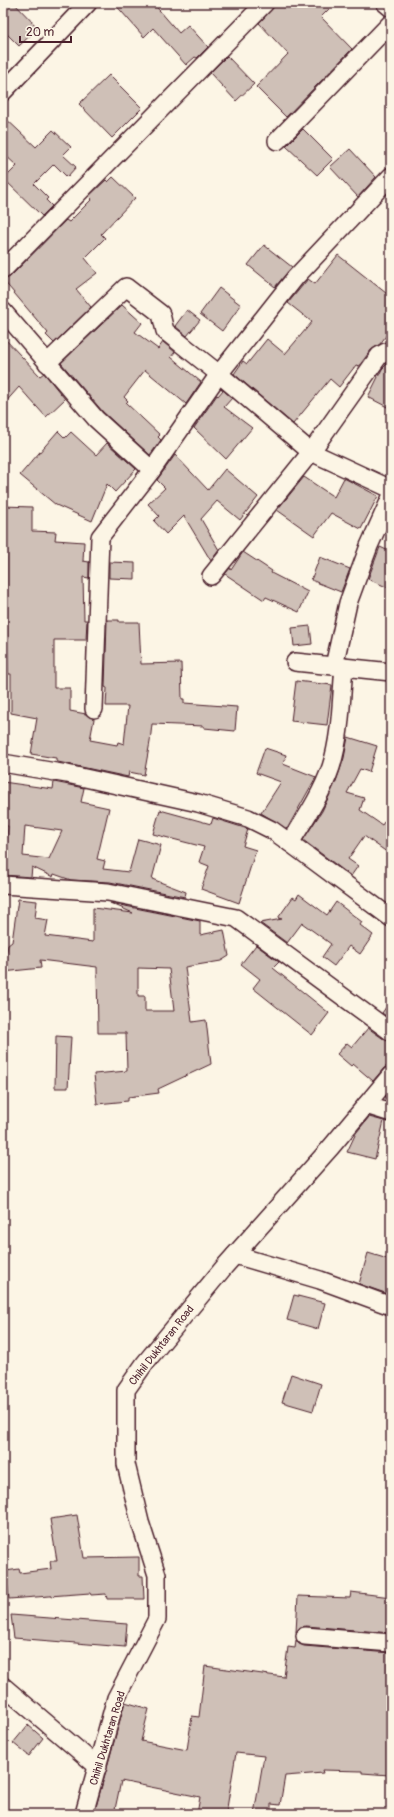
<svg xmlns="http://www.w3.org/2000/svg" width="394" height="1817" viewBox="0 0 394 1817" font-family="Pangolin,sans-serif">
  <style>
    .building { fill: #cfc0b7; stroke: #4a1f2b; fill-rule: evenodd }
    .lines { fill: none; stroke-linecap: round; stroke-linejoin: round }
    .minor-casing { stroke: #4a1f2b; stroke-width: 20 }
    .minor { stroke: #fcf5e5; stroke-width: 17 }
    .labels { text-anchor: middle; stroke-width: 3.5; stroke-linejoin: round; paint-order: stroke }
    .street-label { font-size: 11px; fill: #4a1f2b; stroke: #fcf5e5 }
  </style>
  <rect width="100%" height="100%" fill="#fcf5e5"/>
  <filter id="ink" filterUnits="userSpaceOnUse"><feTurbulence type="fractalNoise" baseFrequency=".025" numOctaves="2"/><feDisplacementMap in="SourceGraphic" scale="8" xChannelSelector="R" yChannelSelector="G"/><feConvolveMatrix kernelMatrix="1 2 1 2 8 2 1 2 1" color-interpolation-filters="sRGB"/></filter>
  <g filter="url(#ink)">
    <g class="building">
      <polygon points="11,3 14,3 38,28 19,46 3,30 3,10"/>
      <polygon points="114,3 153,3 179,33 188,25 208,47 197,58 195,57 186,65 153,28 144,37"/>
      <polygon points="277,3 335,3 321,17 352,49 286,117 256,87 288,54 259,23"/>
      <polygon points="227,56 254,84 236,101 210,73"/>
      <polygon points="109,75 142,108 112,138 79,104"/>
      <polygon points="3,116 36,147 53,130 71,147 63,155 76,167 67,177 54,164 34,184 48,198 46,200 52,206 42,216 4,179 17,166 3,153"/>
      <polygon points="303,129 333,159 317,175 286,146"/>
      <polygon points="350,149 376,177 358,197 330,167"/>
      <polygon points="113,177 135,198 101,234 105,238 85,258 97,273 76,289 91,307 54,343 46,335 48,333 3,280 10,277 66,220 69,222 92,199 89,196 106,180 108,182"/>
      <polygon points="264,245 292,267 275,287 248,265"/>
      <polygon points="338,255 391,297 391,329 380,344 371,350 359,366 356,365 339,387 330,379 293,424 234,374 243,361 247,364 267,339 285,354 312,322 288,303 308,279 315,284"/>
      <polygon points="219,288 241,305 222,331 200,314"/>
      <polygon points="122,305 142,323 135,332 158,349 163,342 175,352 171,357 201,382 186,404 145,370 124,397 128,401 126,403 160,435 158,437 161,440 150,455 103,412 61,363"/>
      <polygon points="187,310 200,320 187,336 175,326"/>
      <polygon points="3,337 40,376 44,373 65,399 46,417 19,387 3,405"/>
      <polygon points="388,363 391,363 391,409 368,397 382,369"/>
      <polygon points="223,390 232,398 224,407 252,428 226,459 194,428 217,395 218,396"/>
      <polygon points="58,431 65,438 71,432 96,455 107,443 136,469 115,492 107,484 92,521 56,505 20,475"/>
      <polygon points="175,455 208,490 225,469 258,497 240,520 217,501 201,519 219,550 211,561 184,516 166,534 154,521 159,516 148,504 165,488 157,480"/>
      <polygon points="304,477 334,497 344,478 378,496 361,529 331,513 314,536 277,510"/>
      <polygon points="3,506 32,507 32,531 56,532 55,540 84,542 83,561 89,562 89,578 83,577 84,620 87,620 86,640 54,640 54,688 70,688 70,711 86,714 94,719 90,740 117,745 118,742 124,744 128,706 106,706 107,688 105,687 107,620 119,620 119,622 139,622 141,664 181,663 182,699 184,699 184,703 237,707 235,731 204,728 204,726 152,724 150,742 144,775 129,772 128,777 58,762 56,761 56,758 31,754 37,718 11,713 11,674 8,674 7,623 6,623 6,557 3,557"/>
      <polygon points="380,547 391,552 391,589 368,579"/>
      <polygon points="243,552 272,571 271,573 308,592 299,612 266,597 264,600 225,574 230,568 231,570"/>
      <polygon points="320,557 350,569 341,592 311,580"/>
      <polygon points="109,562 135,563 135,579 109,578"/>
      <polygon points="310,626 312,644 294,646 292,628"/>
      <polygon points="296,681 332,685 327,725 291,721"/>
      <polygon points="348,737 377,746 369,772 360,769 347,793 364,798 360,810 382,825 391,812 391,855 364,836 348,859 358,866 351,876 303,840 322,811 336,781 344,758"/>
      <polygon points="265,748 286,755 283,764 316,777 287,829 261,813 281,782 256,773"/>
      <path d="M 3,782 L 53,789 L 54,782 L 84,788 L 81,802 L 109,808 L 97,859 L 105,861 L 103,869 L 129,872 L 138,839 L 161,845 L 152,879 L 186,892 L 185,897 L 110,882 L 71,880 L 54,874 L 53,877 L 32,867 L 31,877 L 4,875 L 8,826 L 3,826 ZM 25,826 L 62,831 L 49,859 L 23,856 Z"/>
      <polygon points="160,810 211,824 213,818 248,829 243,846 256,850 239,903 201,889 209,866 199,862 204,847 153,834"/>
      <polygon points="299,894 327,915 336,902 362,922 360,925 373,935 360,954 349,946 334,966 322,957 331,944 302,923 287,943 260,923 282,919 278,918 293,897 296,899"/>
      <path d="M 18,899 L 37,901 L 35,918 L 48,920 L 45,936 L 93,942 L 93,908 L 133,913 L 110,903 L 200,921 L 200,935 L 224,930 L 229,956 L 221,961 L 185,967 L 192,1022 L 206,1020 L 211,1064 L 158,1089 L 159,1093 L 128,1097 L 128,1101 L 97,1104 L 94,1074 L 127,1071 L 126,1033 L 98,1033 L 97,967 L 40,960 L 41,968 L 3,972 L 8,945 L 12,942 ZM 138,968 L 169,969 L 174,1011 L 145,1011 L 145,996 L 138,996 Z"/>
      <polygon points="256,945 279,962 273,968 329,1013 312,1035 253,988 260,979 241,964"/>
      <polygon points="391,1000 391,1020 382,1013"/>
      <polygon points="368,1028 385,1040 391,1042 391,1065 384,1068 373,1081 353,1064 351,1066 337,1054 347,1043 352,1047"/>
      <polygon points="56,1036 71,1037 68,1088 55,1088"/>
      <polygon points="369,1117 384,1121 375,1159 347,1152 356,1133"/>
      <polygon points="368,1253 391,1260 391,1295 359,1284"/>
      <polygon points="294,1295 325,1303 318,1329 287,1320"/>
      <polygon points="291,1374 321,1384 313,1411 282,1402"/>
      <polygon points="77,1515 84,1558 139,1557 139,1576 143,1576 144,1599 107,1599 106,1594 91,1595 90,1593 9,1599 6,1571 19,1569 20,1573 51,1569 50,1561 57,1561 50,1519"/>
      <polygon points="351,1592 391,1597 391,1633 306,1626 300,1627 296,1632 298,1596 350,1598"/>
      <polygon points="11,1615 127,1624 125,1647 14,1638"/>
      <polygon points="296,1640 299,1644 304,1646 391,1653 391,1749 389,1775 362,1773 362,1771 322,1770 323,1773 285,1776 280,1805 271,1804 271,1814 254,1814 264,1756 236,1753 226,1814 197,1814 200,1797 121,1781 114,1814 94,1814 125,1702 149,1709 141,1741 187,1750 192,1716 199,1717 205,1666 284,1677 288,1647 295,1648"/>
      <polygon points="28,1725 43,1738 29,1756 13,1743"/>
    </g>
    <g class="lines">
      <defs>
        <g id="minor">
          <polyline points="385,3 391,8"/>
          <polyline points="3,92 88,3"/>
          <polyline points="277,141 391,23"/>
          <polyline points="3,270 265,3"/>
          <polyline points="3,311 96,419 152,470"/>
          <polyline points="47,363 126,287 161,314 165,331 219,374 311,452 391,489"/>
          <polyline points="211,576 311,452 379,356 386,352 391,353"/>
          <polyline points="295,662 391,672"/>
          <polyline points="334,666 348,603 369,546 391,497"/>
          <polyline points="94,709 100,537 152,470 219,374 295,278 391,176"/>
          <polyline points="3,763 67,774 198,803 248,818 272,830 290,843 391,918"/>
          <path d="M 290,843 C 305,819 322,794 331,767 C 341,736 341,700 344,667"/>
          <polyline points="3,885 108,892 236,918 391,1032"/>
          <polyline points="366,1105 391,1113"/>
          <polyline points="235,1255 320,1280 391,1306"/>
          <polyline points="305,1636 391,1643"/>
          <polyline points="3,1686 98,1767"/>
          <polyline points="84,1814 116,1698 157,1619 157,1575 140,1522 126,1464 126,1390 145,1363 225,1266 331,1147 391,1075"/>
        </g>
      </defs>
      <use href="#minor" class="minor-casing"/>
      <use href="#minor" class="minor"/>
    </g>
  </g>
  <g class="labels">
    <g class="street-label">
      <text transform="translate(161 1345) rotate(-52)" y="4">Chihil Dukhtaran Road</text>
      <text transform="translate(107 1738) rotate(-73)" y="4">Chihil Dukhtaran Road</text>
    </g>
  </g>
  <rect width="394" height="1817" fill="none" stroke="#fcf5e5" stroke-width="16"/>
  <rect x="8" y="8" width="378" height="1801" fill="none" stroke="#4a1f2b" stroke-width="1.5" filter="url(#ink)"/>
  <path d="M20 36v6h51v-6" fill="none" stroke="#4a1f2b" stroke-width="2"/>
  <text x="26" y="36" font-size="12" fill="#4a1f2b" stroke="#fcf5e5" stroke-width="3" paint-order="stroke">20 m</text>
</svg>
